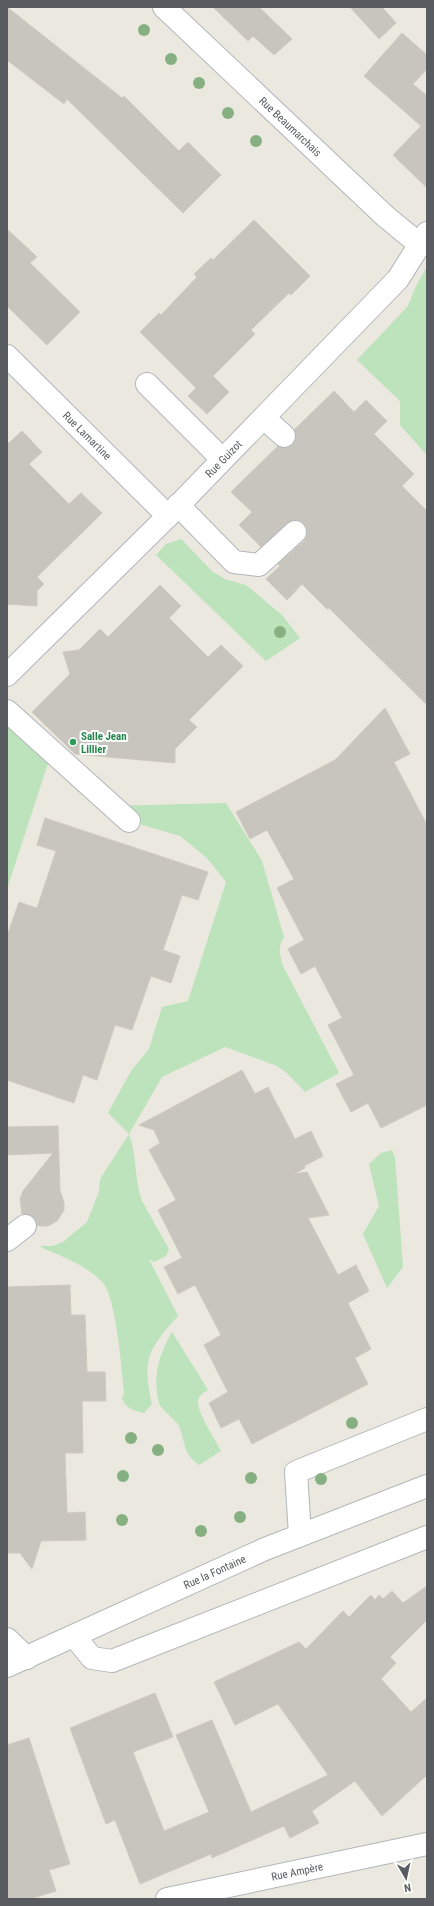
<svg xmlns="http://www.w3.org/2000/svg" width="434" height="1906" viewBox="0 0 434 1906" font-family="'Roboto Condensed',sans-serif">
  <style>
    .green { fill: #bce3bb }
    .building { fill: #c8c5be; stroke: #d0cabe }
    .lines { fill: none; stroke-linecap: round; stroke-linejoin: round }
    .minor-casing { stroke: #b2b6ba; stroke-width: 24 }
    .minor { stroke: #fff; stroke-width: 22 }
    .tree { fill: #87b082 }
    .leisure-dot { fill: #2e9e5b; stroke: #fff; stroke-width: 1.5 }
    .labels { text-anchor: middle; stroke-width: 4; stroke-linejoin: round; paint-order: stroke }
    .street-label { font-size: 11px; fill: #585c60; stroke: #fff }
    .leisure-label { font-size: 11px; font-weight: bold; fill: #27864d; stroke: #fff; text-anchor: start }
  </style>
  <rect width="100%" height="100%" fill="#ebe8df"/>
  <g class="green">
    <polygon points="427,266 427,455 400,425 400,401 357,360 408,306 415,288"/>
    <polygon points="181,539 213,572 225,579 246,585 282,615 300,638 266,661 156,555 166,544"/>
    <polygon points="7,711 52,751 7,889"/>
    <path d="M 226,803 L 262,861 L 284,937 C 277,948 280,955 283,966 L 339,1073 L 305,1092 L 287,1073 L 277,1066 L 225,1047 L 162,1077 L 129,1134 C 137,1155 134,1179 142,1201 L 169,1249 L 166,1256 L 154,1262 L 149,1259 L 178,1316 C 168,1327 149,1348 148,1363 C 146,1377 149,1391 152,1404 L 144,1413 C 134,1411 127,1409 122,1399 L 124,1392 C 122,1370 116,1298 103,1283 C 87,1265 60,1256 39,1246 L 53,1246 L 63,1242 L 87,1222 L 99,1192 L 100,1179 L 129,1134 L 108,1113 L 131,1071 L 149,1049 L 162,1007 L 188,1001 L 226,882 L 207,858 L 180,836 L 129,821 L 111,806 Z"/>
    <polygon points="392,1150 395,1158 403,1267 387,1288 363,1234 379,1206 369,1164 381,1153"/>
    <path d="M 172,1332 L 208,1390 C 203,1393 198,1396 198,1402 C 198,1414 215,1439 221,1451 L 199,1465 C 184,1454 185,1444 180,1428 C 176,1419 165,1413 160,1405 C 158,1402 158,1397 157,1393 C 154,1370 161,1351 172,1332 Z"/>
  </g>
  <g class="building">
    <polygon points="7,7 122,98 124,96 179,151 188,142 221,175 183,213 67,99 64,104 7,60"/>
    <polygon points="213,7 259,7 292,39 274,55 253,36 248,41"/>
    <polygon points="350,7 382,7 396,23 379,39"/>
    <polygon points="402,33 427,55 427,69 413,84 427,96 427,188 393,155 421,126 364,76"/>
    <polygon points="254,220 310,276 291,295 289,293 251,330 255,334 213,376 229,392 207,414 188,396 196,388 140,332 159,313 161,315 197,277 194,274 211,258 213,260"/>
    <polygon points="7,229 37,257 30,263 80,312 47,345 7,306"/>
    <polygon points="334,391 354,412 366,400 387,421 374,434 414,474 402,486 427,511 427,705 329,608 327,609 302,584 287,600 266,579 280,566 278,564 304,541 307,536 307,530 304,523 299,520 293,520 287,523 261,547 239,525 252,512 231,492 278,446 287,448 293,445 296,438 294,430"/>
    <polygon points="22,431 42,452 29,464 69,504 81,493 102,513 37,577 44,584 37,591 37,606 7,604 7,441 9,443"/>
    <polygon points="160,585 181,606 169,618 208,657 221,645 243,666 189,720 197,727 175,749 175,763 75,754 32,712 70,674 63,652 79,650 100,629 108,637"/>
    <polygon points="385,708 410,754 394,762 427,825 427,1105 381,1128 368,1103 351,1112 336,1084 354,1075 328,1025 342,1018 315,966 301,974 288,949 304,940 277,888 294,879 267,830 250,839 236,812 335,760"/>
    <polygon points="45,818 208,872 198,900 182,895 163,950 180,956 171,983 151,976 132,1030 115,1025 97,1080 83,1075 74,1103 7,1080 7,936 19,902 37,908 56,851 37,845"/>
    <polygon points="242,1070 255,1094 268,1087 295,1139 311,1131 323,1156 304,1166 305,1168 294,1174 307,1172 329,1215 308,1218 338,1275 356,1265 369,1291 348,1303 371,1349 355,1358 368,1384 252,1444 239,1419 221,1428 209,1403 228,1392 204,1345 221,1335 195,1285 178,1294 164,1267 182,1258 158,1210 176,1200 149,1150 160,1143 154,1130 139,1125"/>
    <polygon points="58,1126 60,1191 64,1202 64,1210 57,1221 48,1226 41,1226 37,1225 35,1219 30,1215 22,1214 20,1199 23,1191 53,1153 7,1155 7,1127"/>
    <polygon points="70,1285 71,1315 85,1315 87,1372 105,1372 106,1401 82,1401 83,1453 65,1453 67,1513 85,1512 86,1540 41,1541 32,1569 20,1553 7,1553 7,1287"/>
    <polygon points="427,1586 427,1620 390,1657 396,1663 381,1679 411,1712 427,1698 427,1775 382,1816 355,1781 312,1811 319,1823 290,1838 284,1826 212,1858 211,1854 140,1884 115,1820 106,1824 70,1728 155,1693 173,1737 133,1752 164,1831 209,1812 176,1735 212,1720 251,1812 328,1775 278,1704 235,1725 214,1682 299,1642 306,1649 343,1611 349,1617 371,1595 375,1600 379,1595 383,1599 392,1591 403,1603"/>
    <polygon points="29,1738 70,1864 49,1870 56,1891 30,1899 7,1899 7,1745"/>
  </g>
  <g class="lines">
    <defs>
      <g id="minor">
        <path id="s1" d="M 164,7 L 385,216 L 419,244"/>
        <path id="s2" d="M 7,356 L 168,516"/>
        <polyline points="147,384 222,459"/>
        <polyline points="264,418 284,436"/>
        <polyline points="178,505 234,562 259,565 295,532"/>
        <path id="s3" d="M 7,675 L 168,516 L 398,279 L 427,233"/>
        <polyline points="7,711 129,821"/>
        <polyline points="7,1240 25,1226"/>
        <polyline points="300,1535 296,1472 427,1419"/>
        <polyline points="75,1637 92,1658 112,1661 427,1537"/>
        <polyline points="7,1639 27,1658"/>
        <path id="s4" d="M 7,1666 L 265,1549 L 427,1486"/>
        <path id="s5" d="M 167,1899 L 427,1844"/>
      </g>
    </defs>
    <use href="#minor" class="minor-casing"/>
    <use href="#minor" class="minor"/>
  </g>
  <g class="tree">
    <circle cx="144" cy="30" r="6"/>
    <circle cx="171" cy="59" r="6"/>
    <circle cx="199" cy="83" r="6"/>
    <circle cx="228" cy="113" r="6"/>
    <circle cx="256" cy="141" r="6"/>
    <circle cx="280" cy="632" r="6"/>
    <circle cx="352" cy="1423" r="6"/>
    <circle cx="131" cy="1438" r="6"/>
    <circle cx="158" cy="1450" r="6"/>
    <circle cx="123" cy="1476" r="6"/>
    <circle cx="251" cy="1478" r="6"/>
    <circle cx="321" cy="1479" r="6"/>
    <circle cx="240" cy="1517" r="6"/>
    <circle cx="122" cy="1520" r="6"/>
    <circle cx="201" cy="1531" r="6"/>
  </g>
  <circle class="leisure-dot" cx="73" cy="742" r="4"/>
  <g class="labels">
    <g class="street-label">
      <text dy="4" stroke="none"><textPath href="#s1" startOffset="174">Rue Beaumarchais</textPath></text>
      <text dy="4" stroke="none"><textPath href="#s2" startOffset="113">Rue Lamartine</textPath></text>
      <text dy="4" stroke="none"><textPath href="#s3" startOffset="306">Rue Guizot</textPath></text>
      <text dy="4" stroke="none"><textPath href="#s4" startOffset="228">Rue la Fontaine</textPath></text>
      <text dy="4" stroke="none"><textPath href="#s5" startOffset="133">Rue Ampère</textPath></text>
    </g>
    <g class="leisure-label">
      <text x="81" y="740">Salle Jean<tspan x="81" dy="13">Lillier</tspan></text>
    </g>
  </g>
  <rect width="434" height="1906" fill="none" stroke="#585c60" stroke-width="16"/>
  <g transform="translate(406 1878) rotate(171)" stroke="#ffffff" stroke-width="3" paint-order="stroke">
  <path d="M0-3L7 15L0 10L-7 15Z" fill="#585c60"/>
  <text y="-6" font-size="11" font-weight="bold" text-anchor="middle" fill="#585c60">N</text>
  </g>
</svg>
